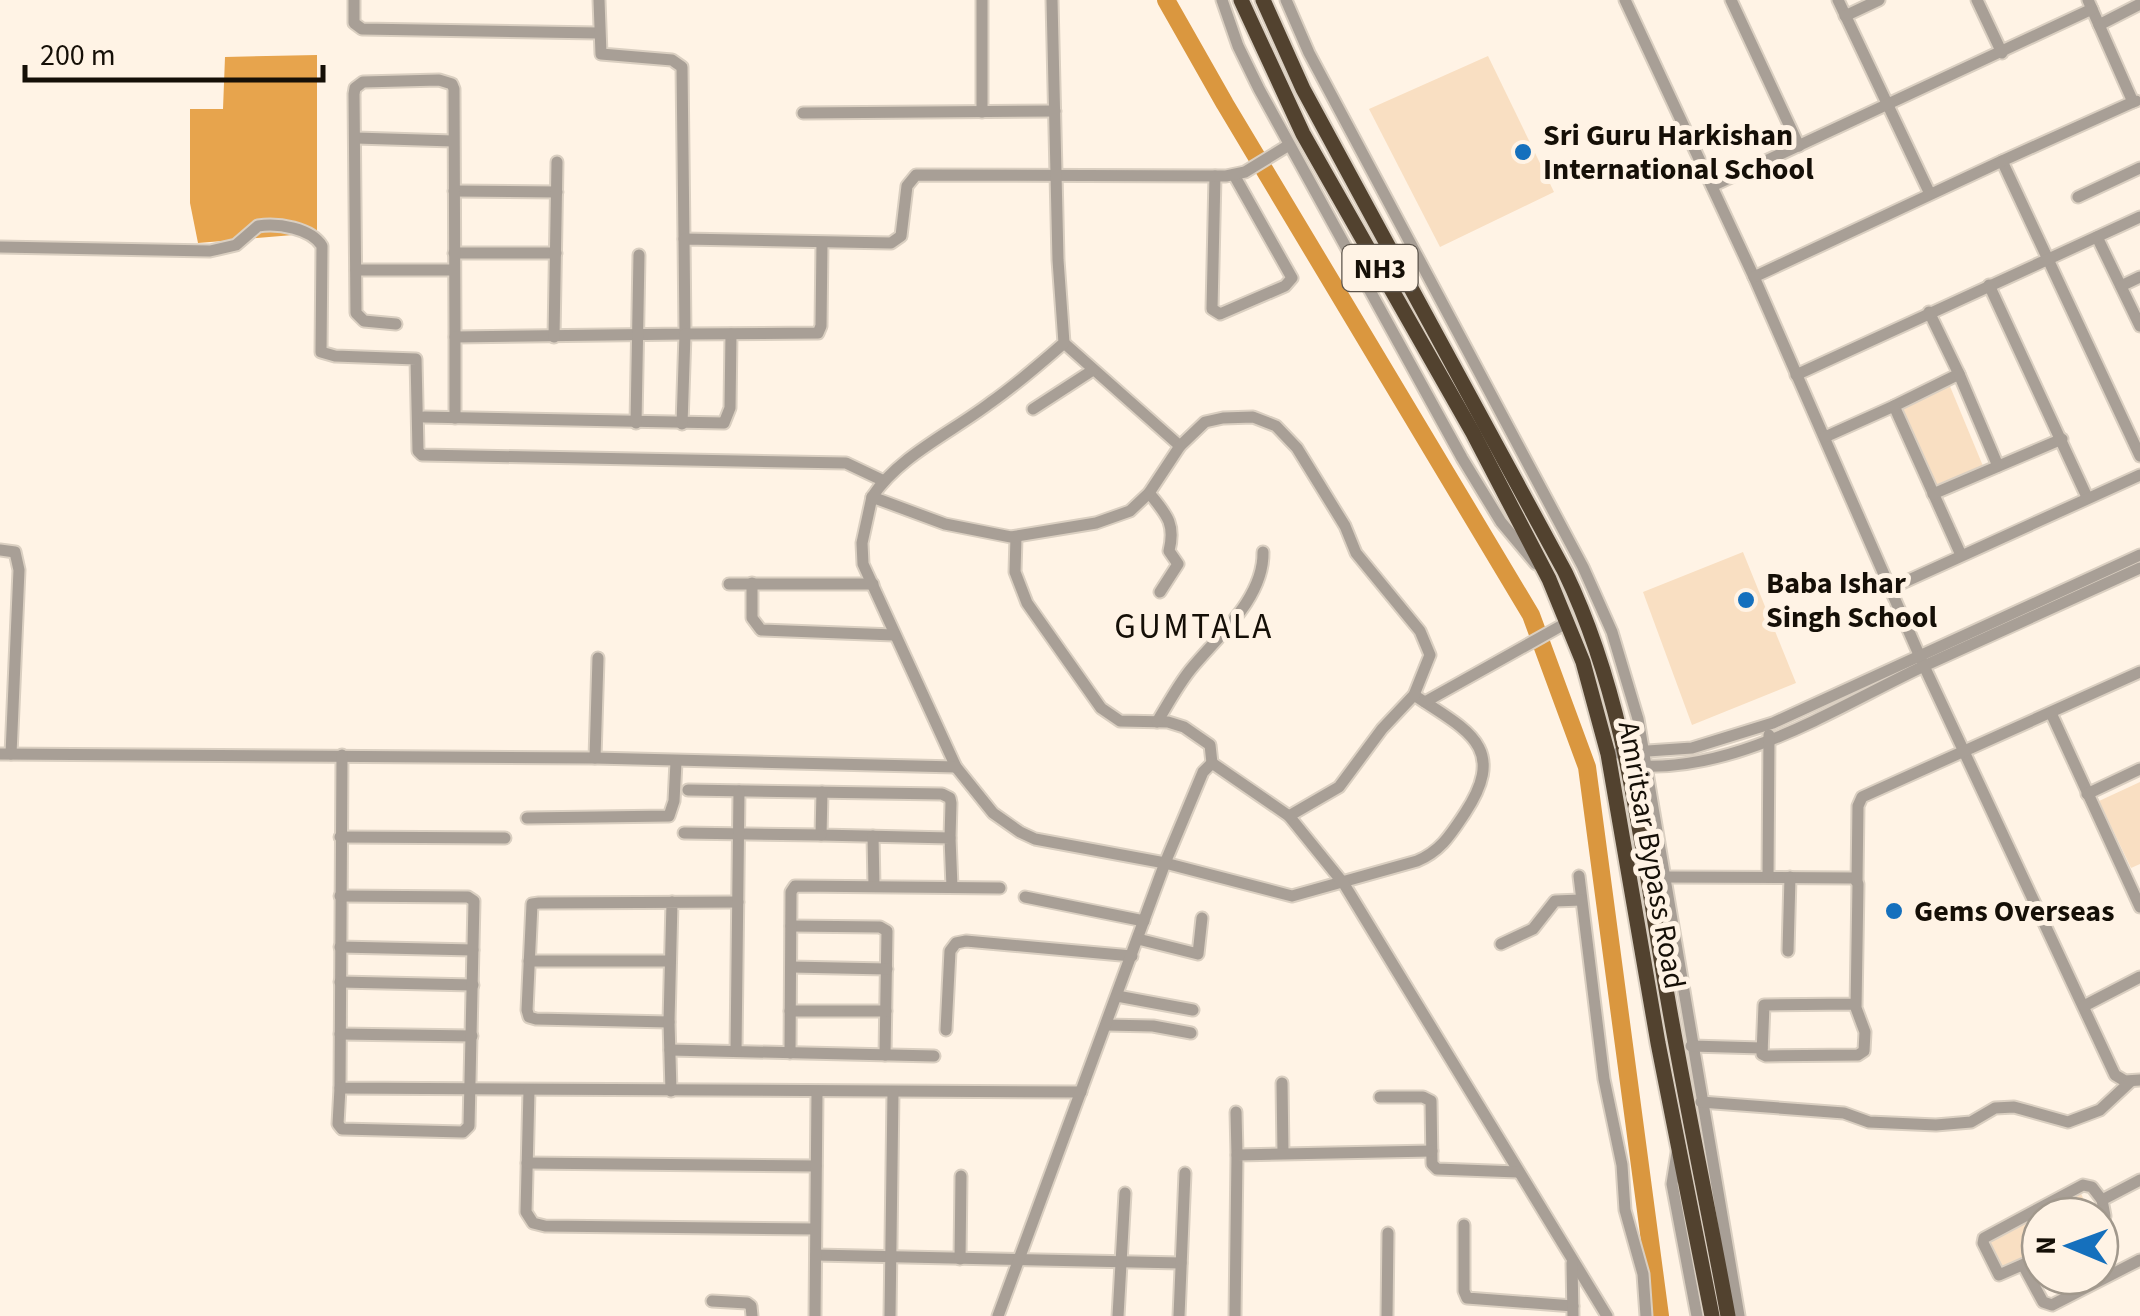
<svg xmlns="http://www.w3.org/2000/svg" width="2140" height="1316" viewBox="0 0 2140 1316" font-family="'Source Sans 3',sans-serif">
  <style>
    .green { fill: #f9dfc2 }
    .forest { fill: #e7a44d }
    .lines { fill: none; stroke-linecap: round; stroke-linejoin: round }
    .river { stroke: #da973f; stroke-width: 18 }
    .minor-casing { stroke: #dacfc1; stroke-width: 15 }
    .highway-casing { stroke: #dacfc1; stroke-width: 19 }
    .minor { stroke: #a89f96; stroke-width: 11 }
    .highway { stroke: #52422f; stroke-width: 15 }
    .poi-dot { fill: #1570bd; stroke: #fff3e5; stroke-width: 4 }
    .labels { text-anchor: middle; stroke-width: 10; stroke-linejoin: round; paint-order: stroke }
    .shield { fill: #fff3e5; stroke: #5b534a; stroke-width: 2.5 }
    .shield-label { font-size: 28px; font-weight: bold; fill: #150f07 }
    .poi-label { font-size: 30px; font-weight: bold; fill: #150f07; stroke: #fff3e5; text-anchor: start }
    .street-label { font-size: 30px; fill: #150f07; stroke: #fff3e5 }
    .quarter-label { font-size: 35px; letter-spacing: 2.5px; fill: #150f07; stroke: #fff3e5 }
  </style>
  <rect width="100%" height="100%" fill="#fff3e5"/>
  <g class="green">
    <polygon points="1488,56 1554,192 1440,247 1369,109"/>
    <polygon points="1949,384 1983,466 1935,485 1902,408"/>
    <polygon points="1743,552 1796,683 1692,725 1643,592"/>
    <polygon points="2140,782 2140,864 2131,868 2099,801"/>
    <polygon points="2079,1189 2091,1216 2040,1216 2040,1251 1997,1274 1984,1239"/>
  </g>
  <polygon class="forest" points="317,55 317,233 198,243 190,203 190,109 223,109 225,57"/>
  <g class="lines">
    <polyline class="river" points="1166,0 1225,104 1531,615 1587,767 1660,1316"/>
    <defs>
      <g id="minor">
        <polyline points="354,0 354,23 362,29 598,33"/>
        <polyline points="599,0 601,54 672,60 682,67 684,239"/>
        <polyline points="982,0 982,112"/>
        <polyline points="1222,0 1238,46 1259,89 1462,458 1501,522 1536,564"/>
        <polyline points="1286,0 1309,53 1583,567 1612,632 1638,719 1739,1316"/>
        <path d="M 1625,0 L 1754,277 L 1924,666 C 1835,708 1740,771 1639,766"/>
        <polyline points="1731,0 1799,146"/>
        <polyline points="1838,0 1930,194"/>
        <polyline points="1977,0 2002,53"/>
        <polyline points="2088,0 2133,102 2136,101"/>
        <polyline points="1845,16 1879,0"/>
        <polyline points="2099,25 2140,4"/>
        <polyline points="2133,102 2002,161 2140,456"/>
        <polyline points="803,113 1055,111"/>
        <polyline points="356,138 453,141"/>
        <polyline points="1215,176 1212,309 1220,314 1285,286 1292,278 1234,175"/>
        <polyline points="1712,186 2092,9"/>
        <polyline points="454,191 557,192"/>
        <polyline points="2078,197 2140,168"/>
        <polyline points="2097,237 2140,326"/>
        <path d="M 0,247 L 210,251 L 236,245 L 258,226 C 278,223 311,228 322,246 L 321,352 L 335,356 L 416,359 L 418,451 L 422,455 L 846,463 L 884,481"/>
        <polyline points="454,253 556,253"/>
        <polyline points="356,270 454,270"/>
        <polyline points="1754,277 2002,161"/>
        <polyline points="1989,285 2087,497"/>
        <polyline points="2121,286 2140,277"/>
        <polyline points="1929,312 1959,374 1894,406 1961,555"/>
        <polyline points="396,324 364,321 356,313 354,94 355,88 363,82 439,80 452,84 454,89 455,337 685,334 684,239 891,243 901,236 907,186 916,175 1226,176 1245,172 1289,145"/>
        <polyline points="455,337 455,418"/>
        <polyline points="554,337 557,162"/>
        <polyline points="1064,343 1180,446"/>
        <polyline points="1959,374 1998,466"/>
        <polyline points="1796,375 2140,217"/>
        <polyline points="1033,409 1093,370"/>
        <polyline points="424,417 724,423 730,408 731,334"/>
        <polyline points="636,423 639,255"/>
        <polyline points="682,424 685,334 818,333 821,326 822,243"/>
        <polyline points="1825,437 1894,406"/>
        <path d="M 1149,493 C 1166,514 1176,523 1169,551 L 1178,564 L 1160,592"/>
        <polyline points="1933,494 2062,439"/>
        <path d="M 872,497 L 862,543 L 863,564 L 956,767 L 993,813 L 1020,832 L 1035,839 L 1165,863 L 1292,896 L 1417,861 C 1441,851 1451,834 1465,813 C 1509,746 1466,730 1414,695"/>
        <polyline points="1016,537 1015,572 1027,603 1101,708 1120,721 1168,722 1184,727 1210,745 1212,763"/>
        <polyline points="0,550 15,552 19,570 11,754"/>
        <polyline points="2140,568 1924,666 2115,1075 2125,1081 2140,1080"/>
        <polyline points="752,583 752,618 761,630 894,635"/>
        <polyline points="729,584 873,584"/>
        <polyline points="1889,589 2140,475"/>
        <polyline points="1425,702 1568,622"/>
        <polyline points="2051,713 2140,907"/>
        <path d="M 1157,722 C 1168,704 1178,685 1191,669 C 1218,636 1264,598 1263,552"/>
        <polyline points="1618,753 1692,748 1773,723 2140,555"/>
        <polyline points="0,754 595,758 956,767"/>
        <polyline points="342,755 340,1088 1081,1092"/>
        <polyline points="595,758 598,658"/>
        <polyline points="688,790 942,794 950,798 951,803 950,838"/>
        <polyline points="822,792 821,835 950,838 952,887"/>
        <polyline points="2087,794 2140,769"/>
        <polyline points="1289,816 1344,884 1607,1316"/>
        <polyline points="527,818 669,816 674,801 676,762"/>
        <polyline points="684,833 821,835"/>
        <polyline points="873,836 874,886"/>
        <polyline points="340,837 505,838"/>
        <polyline points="1579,876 1604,1079 1622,1165 1625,1210 1643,1274 1646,1316"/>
        <polyline points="1665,877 1854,878 1858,884 1856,1008 1865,1032 1864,1051 1858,1055 1766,1056 1762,1054 1764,1005 1856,1004"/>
        <polyline points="1768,877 1769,735"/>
        <polyline points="1857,881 1858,806 1862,797 2140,672"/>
        <polyline points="1025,897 1144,921"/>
        <polyline points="672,902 669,1022 536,1019 529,1017 527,1010 532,904 539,903 738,902"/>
        <polyline points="791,926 880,927 887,931 885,1055"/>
        <polyline points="1138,939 1198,954 1202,918"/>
        <polyline points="1501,944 1533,929 1555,901 1581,900"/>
        <polyline points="340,947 473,950"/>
        <polyline points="1788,951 1790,877"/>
        <polyline points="529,961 670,961"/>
        <polyline points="791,967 887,969"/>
        <polyline points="340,982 473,985"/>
        <polyline points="1117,996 1193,1010"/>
        <polyline points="2084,1006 2140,977"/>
        <polyline points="790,1011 886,1011"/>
        <polyline points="669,1022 671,1091"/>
        <polyline points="1106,1025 1153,1026 1191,1033"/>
        <polyline points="946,1030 950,951 956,943 966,941 1132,956"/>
        <polyline points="340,1034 472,1036"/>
        <polyline points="1691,1046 1762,1048"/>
        <polyline points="670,1050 934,1056"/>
        <polyline points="736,1051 739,791"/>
        <polyline points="790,1053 791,892 795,886 1000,888"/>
        <polyline points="1282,1083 1283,1153"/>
        <polyline points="340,1088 338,1124 342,1129 463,1132 469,1126 474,901 468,897 340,896"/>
        <polyline points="529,1090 526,1212 533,1223 545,1226 815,1229"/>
        <polyline points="1380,1097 1423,1097 1431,1101 1432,1164 1437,1169 1518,1172"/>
        <polyline points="1701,1102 1844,1113 1869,1122 1936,1125 1971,1122 1995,1108 2014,1107 2068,1122 2100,1110 2130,1082"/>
        <polyline points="1236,1112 1237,1155"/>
        <polyline points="1677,1153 1672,1184 1697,1316"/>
        <polyline points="527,1163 816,1166"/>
        <polyline points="1464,1225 1464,1291 1467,1298 1573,1306"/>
        <polyline points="2100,1226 2105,1216 2102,1200 2140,1180"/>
        <polyline points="816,1255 1181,1263"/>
        <polyline points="2040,1257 1999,1275 1983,1243 1984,1238 2083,1185 2092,1187 2102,1200"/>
        <polyline points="960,1259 961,1176"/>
        <polyline points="1572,1263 1573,1316"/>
        <polyline points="2023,1265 2043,1302 2052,1305 2140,1260"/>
        <polyline points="712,1301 747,1303 751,1306 752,1316"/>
        <polyline points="815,1316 817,1092"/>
        <polyline points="890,1316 893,1092"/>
        <path d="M 998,1316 L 1165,863 L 1203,772 L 1212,763 L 1289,816 L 1339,787 L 1382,729 L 1414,695 L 1430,655 L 1420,631 L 1356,553 L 1345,526 L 1297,448 L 1276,426 L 1253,417 L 1223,418 L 1205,422 L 1180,446 L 1149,493 L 1130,511 L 1096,523 L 1011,537 L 945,524 L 872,497 C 899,456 952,432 990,403 C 1016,385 1040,364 1064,343 L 1058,260 L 1052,0"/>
        <polyline points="1118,1316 1125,1193"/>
        <polyline points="1179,1316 1185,1173"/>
        <polyline points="1235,1316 1237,1155 1432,1151"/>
        <polyline points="1387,1316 1388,1233"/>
      </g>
      <g id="highway">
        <polyline points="1241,0 1303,134 1473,433 1549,579 1583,662 1608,754 1658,1043 1712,1316"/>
        <path d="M 1263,0 L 1303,89 L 1565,572 C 1625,697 1640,836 1663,971 C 1682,1086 1707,1201 1728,1316"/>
      </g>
    </defs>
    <use href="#minor" class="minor-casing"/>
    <use href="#highway" class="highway-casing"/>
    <use href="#minor" class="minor"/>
    <use href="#highway" class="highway"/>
  </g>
  <g class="poi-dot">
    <circle cx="1523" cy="152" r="10"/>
    <circle cx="1746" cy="600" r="10"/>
    <circle cx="1894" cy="911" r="10"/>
  </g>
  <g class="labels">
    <rect class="shield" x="1342.5" y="245" width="75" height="46" rx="8"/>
    <g class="shield-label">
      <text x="1380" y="278">NH3</text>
    </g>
    <g class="poi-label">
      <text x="1543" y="145">Sri Guru Harkishan<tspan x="1543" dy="34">International School</tspan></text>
      <text x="1766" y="593">Baba Ishar<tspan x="1766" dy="34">Singh School</tspan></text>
      <text x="1914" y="921">Gems Overseas</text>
    </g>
    <g class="street-label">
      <text transform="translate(1652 855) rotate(80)" y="10">Amritsar Bypass Road</text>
    </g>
    <g class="quarter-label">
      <text x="1194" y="638">GUMTALA</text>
    </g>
  </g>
  <g transform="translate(2070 1246) rotate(271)"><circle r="48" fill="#fff3e5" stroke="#a1988c" stroke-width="2.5"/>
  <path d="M0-8L18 38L0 25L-18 38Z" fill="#1570bd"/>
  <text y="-15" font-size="28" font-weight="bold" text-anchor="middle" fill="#150f07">N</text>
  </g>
  <path d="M25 65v15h298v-15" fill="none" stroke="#150f07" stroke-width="5"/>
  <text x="40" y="65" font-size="30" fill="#150f07" stroke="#fff3e5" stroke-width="8" paint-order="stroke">200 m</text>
</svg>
